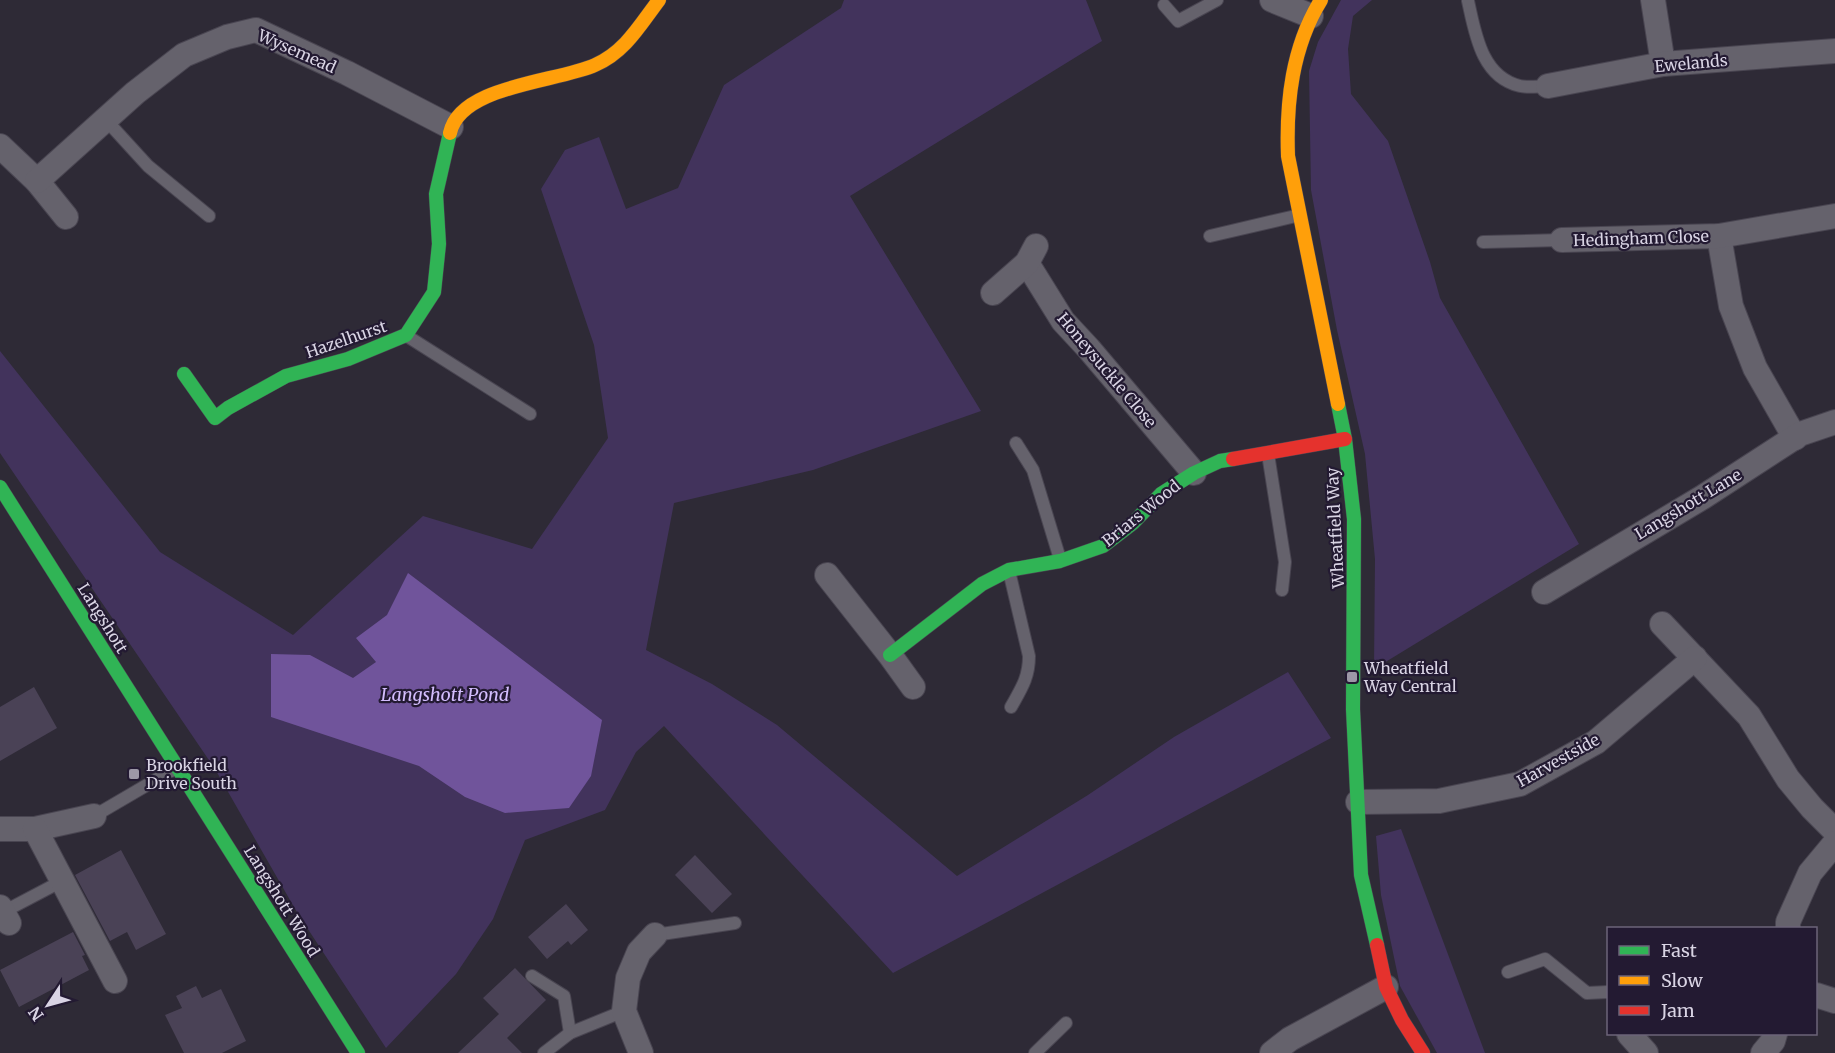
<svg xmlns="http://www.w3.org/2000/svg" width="1835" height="1053" viewBox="0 0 1835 1053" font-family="Merriweather,serif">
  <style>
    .green { fill: #42335c }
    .water { fill: #70549b }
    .building { fill: #4a4256 }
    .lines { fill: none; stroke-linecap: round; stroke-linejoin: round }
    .lane-casing { stroke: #494551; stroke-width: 14 }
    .street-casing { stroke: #494551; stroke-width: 26 }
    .fast-casing { stroke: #494551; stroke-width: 15 }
    .slow-casing { stroke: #494551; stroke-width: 15 }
    .jam-casing { stroke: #494551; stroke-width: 15 }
    .lane { stroke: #65626c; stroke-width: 12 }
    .street { stroke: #65626c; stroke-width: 24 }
    .fast { stroke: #30b455; stroke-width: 14 }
    .slow { stroke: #ff9f0a; stroke-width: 14 }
    .jam { stroke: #e5322d; stroke-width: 14 }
    .poi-dot { fill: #9d98a7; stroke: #231a32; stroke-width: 2 }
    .labels { text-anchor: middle; stroke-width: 4.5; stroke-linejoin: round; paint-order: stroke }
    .street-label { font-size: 16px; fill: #d9d4e4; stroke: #231a32 }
    .poi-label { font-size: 16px; fill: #d9d4e4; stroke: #231a32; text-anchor: start }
    .water-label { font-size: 18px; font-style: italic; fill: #d3bdfd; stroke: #231a32 }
  </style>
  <rect width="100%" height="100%" fill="#2e2a36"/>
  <g class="green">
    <polygon points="844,0 1086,0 1102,41 850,196 981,411 813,470 674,503 646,650 712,684 777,725 957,876 1088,795 1174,737 1288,672 1331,738 893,973 664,726 636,752 605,810 525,840 493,919 456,974 386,1048 298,914 215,769 0,453 0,351 160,552 293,635 423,516 532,549 608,438 594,345 541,189 565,150 599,137 626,209 678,188 724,85 841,8"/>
    <polygon points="1341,0 1372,0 1353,16 1348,49 1351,94 1388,141 1430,262 1440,298 1579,544 1374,669 1375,559 1365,454 1337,330 1311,190 1309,71 1318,42"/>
    <polygon points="1401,829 1485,1053 1437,1053 1400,986 1381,895 1376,836"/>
  </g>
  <polygon class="water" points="408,573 602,720 591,776 569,808 505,813 465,797 419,766 271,717 271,654 310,655 353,678 376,662 356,638 387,615"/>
  <g class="building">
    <polygon points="34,687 57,728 0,761 0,707"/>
    <polygon points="121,850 166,934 136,950 127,932 110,941 75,875"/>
    <polygon points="695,855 732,894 712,913 675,875"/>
    <polygon points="566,904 588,930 571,945 568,941 547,959 528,937"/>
    <polygon points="73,932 85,955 82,956 89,970 19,1007 0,970"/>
    <polygon points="515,968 546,1000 507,1038 522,1053 458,1053 499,1014 483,998"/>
    <polygon points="196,986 202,998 221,989 246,1041 222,1053 184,1053 165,1015 182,1008 176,996"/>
  </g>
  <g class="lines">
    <defs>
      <g id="lane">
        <path d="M 1468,1 C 1475,32 1481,77 1520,86 C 1528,88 1540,86 1548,86"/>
        <polyline points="1164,5 1178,21 1217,0"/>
        <polyline points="106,120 148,166 209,216"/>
        <polyline points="1210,236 1300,215"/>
        <polyline points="1483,242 1562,240"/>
        <polyline points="407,336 530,414"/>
        <polyline points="1016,443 1033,470 1060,559"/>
        <polyline points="1268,454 1285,562 1282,590"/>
        <path d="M 1009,571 L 1029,656 C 1029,678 1021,689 1011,707"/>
        <polyline points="94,816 176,768"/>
        <polyline points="3,912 62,881"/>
        <polyline points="655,935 735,923"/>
        <polyline points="1508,972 1545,959 1587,993 1608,992"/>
        <polyline points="532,976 564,996 570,1033"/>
        <polyline points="544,1053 570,1033 624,1011"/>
        <polyline points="1035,1053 1066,1023"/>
      </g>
      <g id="street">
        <polyline points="1272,0 1311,16"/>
        <polyline points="1653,0 1663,64"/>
        <polyline points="1548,86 1663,64 1835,51"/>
        <polyline points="0,146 37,181 66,217"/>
        <polyline points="37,181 135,93 184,55 227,37 256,30 347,73 451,127"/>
        <polyline points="1719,236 1731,306 1755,368 1795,438"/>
        <polyline points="1562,240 1719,236 1835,216"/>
        <polyline points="1027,263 1063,321 1089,349 1194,473"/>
        <polyline points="993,293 1027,263 1036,246"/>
        <polyline points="827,575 890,655 913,687"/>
        <polyline points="1544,592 1703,497 1800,434 1835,422"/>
        <polyline points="1662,624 1749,716 1788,779 1812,808 1835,831"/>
        <polyline points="1358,802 1439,801 1520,784 1596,742 1695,658"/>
        <polyline points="0,829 35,829 94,816"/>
        <polyline points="35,829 115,981"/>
        <polyline points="0,907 9,923"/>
        <polyline points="1788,928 1788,922 1810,873 1835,843"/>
        <polyline points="1816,995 1835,1001"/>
        <polyline points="1629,1034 1646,1053"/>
        <polyline points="641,1053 624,1011 628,978 639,952 655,935"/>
        <polyline points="1272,1053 1290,1039 1386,987"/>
        <polyline points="1763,1053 1773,1041 1775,1034"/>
      </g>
      <g id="fast">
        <polyline points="184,374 215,418 228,408 286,376 348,359 406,335 434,292 439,244 436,194 450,133"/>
        <polyline points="1338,404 1345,439 1354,519 1353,709 1361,875 1377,945"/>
        <polyline points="0,487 358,1053"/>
        <polyline points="890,655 982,584 1009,570 1060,561 1103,546 1133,523 1161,494 1194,473 1220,461 1233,459"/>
      </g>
      <g id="slow">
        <path d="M 1321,0 C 1292,47 1286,102 1288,156 L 1338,404"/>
        <path d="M 450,133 C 460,85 558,82 595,65 C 625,52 640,25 659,0"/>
      </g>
      <g id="jam">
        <polyline points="1233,459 1345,439"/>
        <polyline points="1377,945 1386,987 1402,1020 1423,1053"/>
      </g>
    </defs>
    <use href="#lane" class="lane-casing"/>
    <use href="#street" class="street-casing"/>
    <use href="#fast" class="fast-casing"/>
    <use href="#slow" class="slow-casing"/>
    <use href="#jam" class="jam-casing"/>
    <use href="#lane" class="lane"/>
    <use href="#street" class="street"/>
    <use href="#fast" class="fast"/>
    <use href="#slow" class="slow"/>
    <use href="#jam" class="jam"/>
  </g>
  <g class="poi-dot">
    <rect x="1346" y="671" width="12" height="12" rx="3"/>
    <rect x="128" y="768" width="12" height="12" rx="3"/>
  </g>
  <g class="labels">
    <g class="street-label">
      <text transform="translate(297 51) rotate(24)" y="6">Wysemead</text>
      <text transform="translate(1691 63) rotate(-5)" y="6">Ewelands</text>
      <text transform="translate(1641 238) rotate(-2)" y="6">Hedingham Close</text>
      <text transform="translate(346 339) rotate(-19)" y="6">Hazelhurst</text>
      <text transform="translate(1107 370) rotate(50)" y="6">Honeysuckle Close</text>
      <text transform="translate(1688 504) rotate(-31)" y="6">Langshott Lane</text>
      <text transform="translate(1141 513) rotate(-39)" y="6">Briars Wood</text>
      <text transform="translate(1335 528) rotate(-93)" y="6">Wheatfield Way</text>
      <text transform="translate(103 618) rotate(58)" y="6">Langshott</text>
      <text transform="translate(1558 760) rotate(-29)" y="6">Harvestside</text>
      <text transform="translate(282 901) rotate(58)" y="6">Langshott Wood</text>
    </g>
    <g class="poi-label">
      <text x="1364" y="674">Wheatfield<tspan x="1364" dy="18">Way Central</tspan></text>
      <text x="146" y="771">Brookfield<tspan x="146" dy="18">Drive South</tspan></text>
    </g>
    <g class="water-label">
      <text x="445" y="701">Langshott Pond</text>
    </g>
  </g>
  <rect x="1607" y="927" width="210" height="108" fill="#231a32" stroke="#6c6479" stroke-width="1.5"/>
  <rect x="1619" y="946" width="30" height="9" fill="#30b455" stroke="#6c6479" stroke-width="1.5"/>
  <text x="1661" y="957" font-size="18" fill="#d9d4e4">Fast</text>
  <rect x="1619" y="976" width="30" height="9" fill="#ff9f0a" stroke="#6c6479" stroke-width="1.5"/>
  <text x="1661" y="987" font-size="18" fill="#d9d4e4">Slow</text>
  <rect x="1619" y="1006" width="30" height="9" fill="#e5322d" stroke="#6c6479" stroke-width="1.5"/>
  <text x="1661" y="1017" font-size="18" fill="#d9d4e4">Jam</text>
  <g transform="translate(48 1005) rotate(234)" stroke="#231a32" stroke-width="4.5" paint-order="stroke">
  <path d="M0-4.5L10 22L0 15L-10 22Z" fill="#d9d4e4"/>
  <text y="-9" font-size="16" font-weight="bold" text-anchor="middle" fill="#d9d4e4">N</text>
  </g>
</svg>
